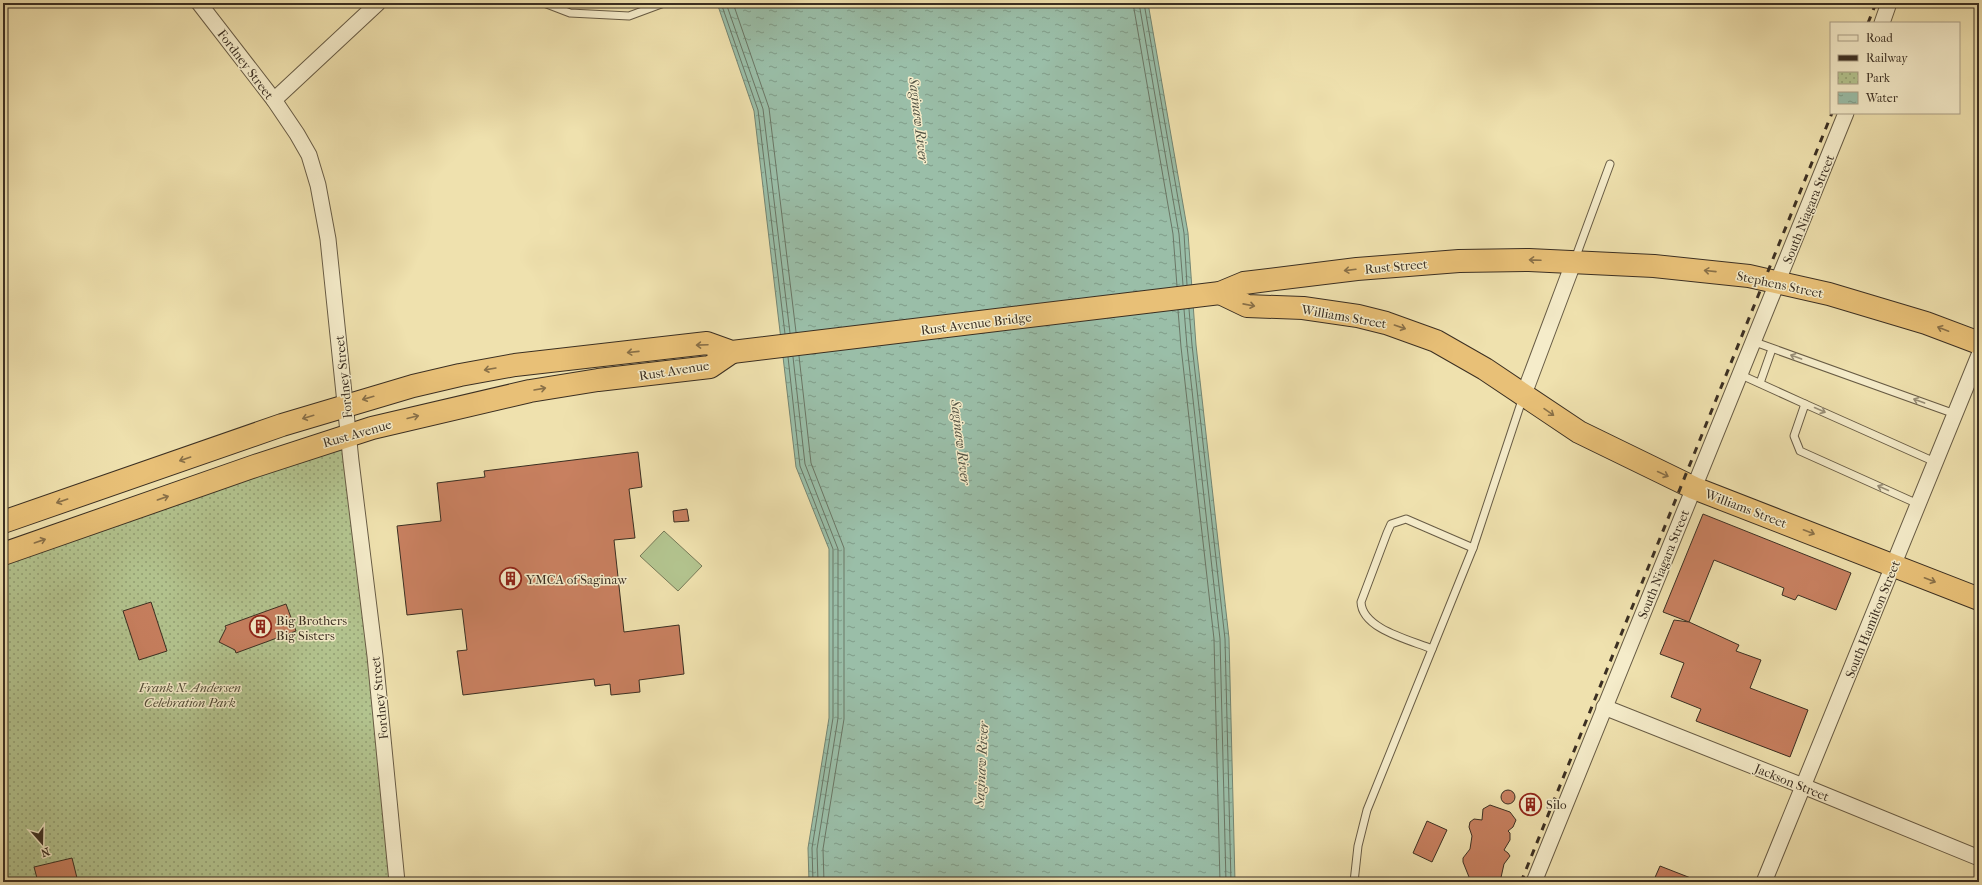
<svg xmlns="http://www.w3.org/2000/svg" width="1982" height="885" viewBox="0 0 1982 885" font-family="'IM FELL French Canon',serif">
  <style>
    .grass { fill: #b3c48f; stroke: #777a58 }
    .park { fill: url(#park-dots); stroke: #777a58 }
    .water { fill: url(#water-ripples); stroke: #748572 }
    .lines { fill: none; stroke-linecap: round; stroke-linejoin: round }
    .shore { stroke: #6a7665; stroke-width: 1 }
    .building { fill: #c88060; stroke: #3b2f22 }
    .lane-casing { stroke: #685c45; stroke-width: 9 }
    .street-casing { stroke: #685c45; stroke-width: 17 }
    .highway-casing { stroke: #3b2f22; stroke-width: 24 }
    .lane { stroke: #f5ecca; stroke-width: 7 }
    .street { stroke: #f5ecca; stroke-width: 15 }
    .highway { stroke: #e8c077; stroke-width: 22 }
    .rail { stroke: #3b2f22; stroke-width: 3; stroke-dasharray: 7 7; stroke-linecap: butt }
    .oneway { stroke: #897048 }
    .oneway2 { stroke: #988e76 }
    .labels { text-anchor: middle; stroke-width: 3; stroke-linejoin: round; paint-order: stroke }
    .street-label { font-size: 13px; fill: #3b2f22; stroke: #f5ecca }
    .poi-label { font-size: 13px; fill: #3b2f22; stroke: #f5ecca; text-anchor: start }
    .park-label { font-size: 13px; font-style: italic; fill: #534d38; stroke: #f5ecca }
    .water-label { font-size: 14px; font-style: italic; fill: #535344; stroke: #f5ecca }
  </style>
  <defs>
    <pattern id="park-dots" width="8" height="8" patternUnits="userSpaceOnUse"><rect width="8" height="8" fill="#b3c48f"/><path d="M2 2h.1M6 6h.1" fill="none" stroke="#93a074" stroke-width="1.8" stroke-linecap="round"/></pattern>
    <pattern id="water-ripples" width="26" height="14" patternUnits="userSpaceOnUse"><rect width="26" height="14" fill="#9abea8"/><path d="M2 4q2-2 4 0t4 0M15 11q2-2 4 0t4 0" fill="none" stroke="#7f9b88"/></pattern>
  </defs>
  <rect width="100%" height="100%" fill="#efe1ae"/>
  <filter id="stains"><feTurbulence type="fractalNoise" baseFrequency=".005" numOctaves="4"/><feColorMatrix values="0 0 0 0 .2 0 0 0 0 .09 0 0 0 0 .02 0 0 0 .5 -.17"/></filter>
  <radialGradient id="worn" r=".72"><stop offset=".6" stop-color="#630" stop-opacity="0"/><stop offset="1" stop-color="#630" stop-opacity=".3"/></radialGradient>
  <polygon class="grass" points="664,531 702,566 678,591 640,556"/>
  <polygon class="park" points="349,435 397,882 3,882 3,554"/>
  <polygon class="water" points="717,3 1148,3 1188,233 1196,345 1229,638 1235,882 809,882 808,848 829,718 829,549 796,467 754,111"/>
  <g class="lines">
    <g class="shore">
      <polyline points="721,3 758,110 785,334"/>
      <polyline points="726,3 763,109 790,333"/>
      <polyline points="733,3 769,108 796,332"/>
      <polyline points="1133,3 1173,234 1177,286"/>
      <polyline points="1139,3 1179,234 1183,285"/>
      <polyline points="1144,3 1184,233 1187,285"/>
      <polyline points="1184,309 1187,346 1220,639 1226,882"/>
      <polyline points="1189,309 1192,345 1225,639 1231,882"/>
      <polyline points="1178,310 1181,347 1214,639 1220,882"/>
      <polyline points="799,356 811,463 844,548 844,719 823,849 824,882"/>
      <polyline points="788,357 800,466 833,549 833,718 812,848 813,882"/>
      <polyline points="793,357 805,464 838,549 838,718 817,849 818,882"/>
    </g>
  </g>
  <g class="building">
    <polygon points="638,452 642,487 629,489 635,538 614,540 624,632 679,625 684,674 639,680 640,692 611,695 610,684 595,686 594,679 463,695 457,651 467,650 462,609 407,615 397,526 441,521 437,483 485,477 484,471"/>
    <polygon points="687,509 689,521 674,522 673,511"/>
    <polygon points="1703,514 1851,573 1836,610 1798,595 1795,600 1782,595 1784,588 1714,560 1689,622 1663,612"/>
    <polygon points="151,602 167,651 139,660 123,611"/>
    <polygon points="286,604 296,631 236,653 235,650 219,642 226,628 225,626"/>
    <polygon points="1674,620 1689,622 1739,645 1736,651 1761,660 1750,688 1808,710 1790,757 1696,721 1701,709 1671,697 1684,663 1660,654"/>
    <circle cx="1508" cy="797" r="7"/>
    <polygon points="1526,797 1532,797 1537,803 1537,806 1527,811 1522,805 1521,799"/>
    <polygon points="1490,805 1510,812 1516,820 1513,827 1508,831 1510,833 1510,840 1504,850 1508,853 1510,856 1504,864 1500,882 1471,882 1463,862 1463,858 1470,849 1472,836 1469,827 1470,822 1474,819 1482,820 1483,809"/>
    <polygon points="1427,821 1447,830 1432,862 1413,853"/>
    <polygon points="72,858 78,882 38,882 34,867"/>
    <polygon points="1660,866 1701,882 1653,882"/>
  </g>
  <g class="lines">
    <defs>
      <g id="lane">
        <polyline points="544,3 570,13 629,16 664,3"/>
        <polyline points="1575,259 1610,164"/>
        <polyline points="1752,341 1955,414"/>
        <polyline points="1739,374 1805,404"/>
        <polyline points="1760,383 1772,349"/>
        <polyline points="1918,504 1800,451 1794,436 1805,404 1935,462"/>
        <path d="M 1432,649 C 1410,640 1362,629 1361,602 L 1387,533 L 1391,524 L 1406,519 L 1473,548"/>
        <polyline points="1354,882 1358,846 1367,810 1473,548 1523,397"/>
      </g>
      <g id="street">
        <polyline points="199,3 274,100 297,134 309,155 318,185 328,239 351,461 375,656 397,882"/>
        <polyline points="1882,23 1889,3"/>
        <polyline points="274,100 378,3"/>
        <polyline points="1524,394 1574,261"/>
        <polyline points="1604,707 1803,786 1979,858"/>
        <polyline points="1534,882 1846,113"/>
        <polyline points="1764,882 1979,355"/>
      </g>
      <g id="highway">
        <polyline points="1220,293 1247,306 1303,308 1358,316 1386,323 1436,341 1485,369 1579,432 1694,488 1979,599"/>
        <polyline points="3,522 282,425 413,386 460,375 515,365 707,343 732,352 1220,293 1244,283 1357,269 1459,261 1529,260 1654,266 1749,276 1829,294 1926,323 1979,343"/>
        <polyline points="3,554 255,466 372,428 530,391 598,380 710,367 732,352"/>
      </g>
    </defs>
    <use href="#lane" class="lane-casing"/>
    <use href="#street" class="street-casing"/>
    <use href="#highway" class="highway-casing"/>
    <use href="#lane" class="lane"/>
    <use href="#street" class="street"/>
    <use href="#highway" class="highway"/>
    <g class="rail">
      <polyline points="1868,23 1876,3"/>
      <polyline points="1521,882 1832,113"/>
    </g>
  </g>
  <defs><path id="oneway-shaft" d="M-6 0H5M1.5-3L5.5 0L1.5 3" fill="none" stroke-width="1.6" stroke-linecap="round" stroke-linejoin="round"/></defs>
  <g class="oneway">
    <use href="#oneway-shaft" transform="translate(1535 260) rotate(-178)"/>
    <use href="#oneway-shaft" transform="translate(1350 270) rotate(173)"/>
    <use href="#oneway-shaft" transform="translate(1710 271) rotate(-174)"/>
    <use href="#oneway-shaft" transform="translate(1249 305) rotate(11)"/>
    <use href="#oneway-shaft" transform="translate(1400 327) rotate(19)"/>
    <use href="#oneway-shaft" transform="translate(1943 329) rotate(-159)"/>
    <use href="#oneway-shaft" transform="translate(702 345) rotate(178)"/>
    <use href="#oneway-shaft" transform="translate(633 352) rotate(174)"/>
    <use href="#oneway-shaft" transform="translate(490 369) rotate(170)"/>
    <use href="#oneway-shaft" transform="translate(540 389) rotate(-10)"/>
    <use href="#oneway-shaft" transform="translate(368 398) rotate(164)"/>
    <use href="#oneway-shaft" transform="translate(1549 412) rotate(35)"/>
    <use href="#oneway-shaft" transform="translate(308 417) rotate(163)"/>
    <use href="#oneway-shaft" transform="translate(413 417) rotate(-14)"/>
    <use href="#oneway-shaft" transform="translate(185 459) rotate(161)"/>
    <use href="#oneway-shaft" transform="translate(1663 474) rotate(25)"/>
    <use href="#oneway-shaft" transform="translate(163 498) rotate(-19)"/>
    <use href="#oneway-shaft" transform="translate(62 501) rotate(161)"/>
    <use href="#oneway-shaft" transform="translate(1809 532) rotate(21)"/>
    <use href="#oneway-shaft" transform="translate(40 541) rotate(-19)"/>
    <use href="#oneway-shaft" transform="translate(1930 580) rotate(21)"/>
  </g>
  <g class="oneway2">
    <use href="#oneway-shaft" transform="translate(1796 357) rotate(-160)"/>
    <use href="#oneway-shaft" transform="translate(1919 401) rotate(-160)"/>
    <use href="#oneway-shaft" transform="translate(1820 410) rotate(24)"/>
    <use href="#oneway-shaft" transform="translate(1883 488) rotate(-156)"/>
  </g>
  <defs>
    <symbol id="building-ring" viewBox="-11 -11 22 22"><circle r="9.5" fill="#f5ecca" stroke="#8f2418" stroke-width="1.5"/><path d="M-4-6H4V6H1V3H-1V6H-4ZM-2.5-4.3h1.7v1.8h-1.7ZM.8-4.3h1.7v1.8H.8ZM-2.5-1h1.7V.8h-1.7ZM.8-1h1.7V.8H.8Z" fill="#8f2418"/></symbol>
  </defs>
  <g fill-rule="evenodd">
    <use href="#building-ring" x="498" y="566" width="25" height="25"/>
    <use href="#building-ring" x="248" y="614" width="25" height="25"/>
    <use href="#building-ring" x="1518" y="792" width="25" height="25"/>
  </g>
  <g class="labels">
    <g class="street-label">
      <text transform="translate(246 64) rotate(53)" y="5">Fordney Street</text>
      <text transform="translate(1808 209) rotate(-68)" y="5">South Niagara Street</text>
      <text transform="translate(1396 266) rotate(-5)" y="5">Rust Street</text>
      <text transform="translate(1780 284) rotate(12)" y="5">Stephens Street</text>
      <text transform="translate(1344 316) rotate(10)" y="5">Williams Street</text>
      <text transform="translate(976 323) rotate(-7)" y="5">Rust Avenue Bridge</text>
      <text transform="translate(674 370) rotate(-9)" y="5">Rust Avenue</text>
      <text transform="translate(343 377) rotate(-96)" y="5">Fordney Street</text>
      <text transform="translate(357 433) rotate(-16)" y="5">Rust Avenue</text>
      <text transform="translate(1746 508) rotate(21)" y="5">Williams Street</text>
      <text transform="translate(1663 564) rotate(-68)" y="5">South Niagara Street</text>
      <text transform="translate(1872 619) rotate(-68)" y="5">South Hamilton Street</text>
      <text transform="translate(379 698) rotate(-96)" y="5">Fordney Street</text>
      <text transform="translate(1792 782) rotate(22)" y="5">Jackson Street</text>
    </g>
    <g class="poi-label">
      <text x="526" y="584">YMCA of Saginaw</text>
      <text x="276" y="625">Big Brothers<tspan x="276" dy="15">Big Sisters</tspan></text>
      <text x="1546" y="809">Silo</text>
    </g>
    <g class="park-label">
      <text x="190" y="692">Frank N. Andersen<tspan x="190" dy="15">Celebration Park</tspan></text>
    </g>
    <g class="water-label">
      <text transform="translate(919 120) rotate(83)" y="5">Saginaw River</text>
      <text transform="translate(961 442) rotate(83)" y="5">Saginaw River</text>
      <text transform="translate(981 764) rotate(-87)" y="5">Saginaw River</text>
    </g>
  </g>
  <rect width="1982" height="885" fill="none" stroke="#efe1ae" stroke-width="16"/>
  <rect x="4" y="4" width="1974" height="877" fill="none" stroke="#3b2f22" stroke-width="2"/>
  <rect x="8" y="8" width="1966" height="869" fill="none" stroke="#3b2f22"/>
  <rect x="1830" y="22" width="130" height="92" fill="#f5ecca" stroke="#aba087"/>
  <rect x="1838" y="35" width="20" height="6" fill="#f5ecca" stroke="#aba087"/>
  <text x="1866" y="42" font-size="12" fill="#3b2f22">Road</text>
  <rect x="1838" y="55" width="20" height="6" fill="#3b2f22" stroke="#aba087"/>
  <text x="1866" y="62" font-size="12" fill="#3b2f22">Railway</text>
  <rect x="1838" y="72" width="20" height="12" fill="url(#park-dots)" stroke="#aba087"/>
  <text x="1866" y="82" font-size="12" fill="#3b2f22">Park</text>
  <rect x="1838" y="92" width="20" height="12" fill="url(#water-ripples)" stroke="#aba087"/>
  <text x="1866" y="102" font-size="12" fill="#3b2f22">Water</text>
  <g transform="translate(42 843) rotate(160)" stroke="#f5ecca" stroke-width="3" paint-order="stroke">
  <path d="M0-3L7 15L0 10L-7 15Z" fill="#3b2f22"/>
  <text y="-6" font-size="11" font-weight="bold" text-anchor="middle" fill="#3b2f22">N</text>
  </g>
  <rect width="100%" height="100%" filter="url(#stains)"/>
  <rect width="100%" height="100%" fill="url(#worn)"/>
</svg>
